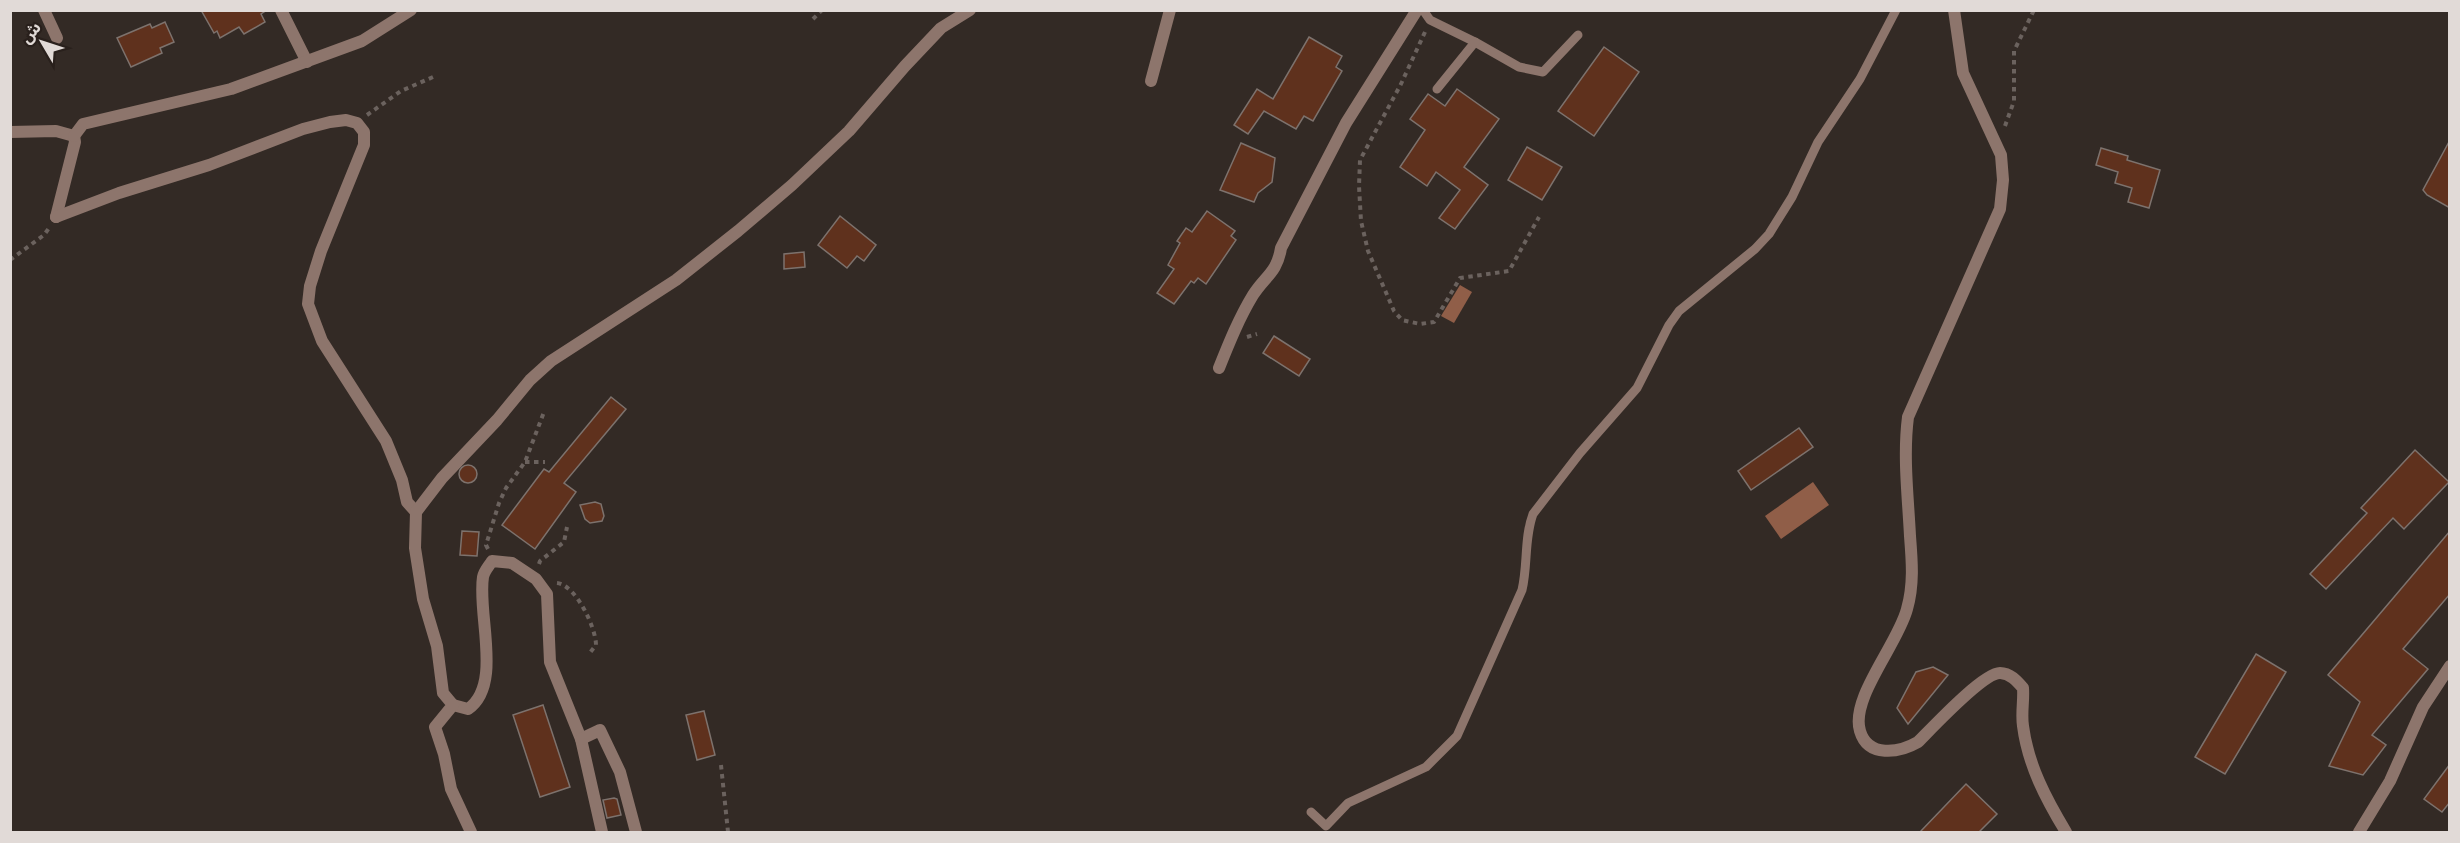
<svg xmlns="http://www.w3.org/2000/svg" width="2460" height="843" viewBox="0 0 2460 843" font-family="'Alegreya Sans','Noto Sans Arabic',sans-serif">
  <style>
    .water { fill: #905e48 }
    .building { fill: #5f311d; stroke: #7d726d; stroke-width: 1.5 }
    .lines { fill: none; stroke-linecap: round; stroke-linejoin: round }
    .path { stroke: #6b625e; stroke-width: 4; stroke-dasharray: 4.5 4.5; stroke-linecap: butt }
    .lane { stroke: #8d756c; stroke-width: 9 }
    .street { stroke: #8d756c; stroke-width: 12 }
  </style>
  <rect width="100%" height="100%" fill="#332a25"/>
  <g class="water">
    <polygon points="1460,285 1472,292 1454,323 1441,316"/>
    <polygon points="1813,482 1829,505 1781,539 1765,516"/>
  </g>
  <g class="building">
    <polygon points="201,10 267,10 261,14 265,22 244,34 239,27 220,38 217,31 214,33"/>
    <polygon points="165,22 174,42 160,48 162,53 131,67 117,38 150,24 152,28"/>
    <polygon points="1309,37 1342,56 1336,67 1342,71 1313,121 1304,116 1296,129 1264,111 1248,134 1234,125 1257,89 1273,99"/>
    <polygon points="1604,47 1639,72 1594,136 1558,111"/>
    <polygon points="1457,89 1499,119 1464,167 1488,185 1455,229 1439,218 1460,190 1436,172 1427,186 1400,167 1425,130 1410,119 1428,94 1445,106"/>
    <polygon points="2450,140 2450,208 2427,195 2423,190"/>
    <polygon points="1241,143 1275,158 1272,182 1258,193 1254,202 1220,190"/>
    <polygon points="1527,147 1562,167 1542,200 1508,180"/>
    <polygon points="2101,148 2128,156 2127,160 2160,170 2149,208 2128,202 2132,188 2115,183 2118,172 2096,165"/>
    <polygon points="1207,211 1235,231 1231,236 1236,240 1206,284 1198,278 1194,283 1191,281 1174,304 1157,293 1174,269 1168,265 1180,243 1177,241 1186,228 1192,232"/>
    <polygon points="840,216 876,245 864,261 857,256 847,268 818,245"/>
    <polygon points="804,252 805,267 784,269 784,254"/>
    <polygon points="1274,336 1310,359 1299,376 1263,353"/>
    <polygon points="611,397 626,409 564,483 576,492 535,549 502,525 544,469 549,472"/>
    <polygon points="1799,428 1813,447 1751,490 1738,471"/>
    <polygon points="2415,450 2449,482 2404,529 2393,518 2326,589 2310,574 2367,513 2361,508"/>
    <circle cx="468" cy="474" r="9"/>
    <polygon points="595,502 601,504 604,516 602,521 590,523 585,519 580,505"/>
    <polygon points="462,531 479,532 477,556 460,555"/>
    <polygon points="2450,531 2450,594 2403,649 2428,669 2372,735 2386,745 2363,775 2329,766 2360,702 2328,675"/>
    <polygon points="2256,654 2286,672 2225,774 2195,757"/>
    <polygon points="1933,667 1948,675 1908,724 1897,708 1916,672"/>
    <polygon points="543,705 570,787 540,797 513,715"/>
    <polygon points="704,711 715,755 697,760 686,715"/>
    <polygon points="2450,764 2450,802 2442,812 2424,799"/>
    <polygon points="1966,784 1997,814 1979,832 1920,832"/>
    <polygon points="614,798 617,799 621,815 607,818 603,800"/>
  </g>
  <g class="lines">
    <g class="path">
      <polyline points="813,19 822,10"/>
      <polyline points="1425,32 1401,84 1360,160 1359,186 1361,221 1368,251 1394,311 1402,320 1420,324 1434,322 1460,278 1509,271 1539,217"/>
      <polyline points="367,115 401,91 433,77"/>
      <polyline points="2005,126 2014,101 2014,51 2034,10"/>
      <polyline points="10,260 44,235 49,228"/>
      <polyline points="1247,337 1257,334"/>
      <polyline points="525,462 545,462"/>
      <polyline points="488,549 486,545 499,503 506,488 525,462 544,412"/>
      <polyline points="539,564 540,561 564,542 567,527"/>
      <path d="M 557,583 C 576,585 596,628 596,645 L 589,654"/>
      <polyline points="721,765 728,832"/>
    </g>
    <g class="lane">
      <polyline points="1423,10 1430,20 1475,42 1519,67 1543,72 1578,35"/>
      <polyline points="1437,89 1475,42"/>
      <path d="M 1311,812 L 1326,826 L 1348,803 L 1426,767 L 1457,736 L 1522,590 C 1528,565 1524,538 1533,514 L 1580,453 L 1637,388 L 1669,325 L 1679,311 L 1755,249 L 1769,234 L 1792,197 L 1818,142 L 1860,79 L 1896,10"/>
    </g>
    <g class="street">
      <polyline points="44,10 57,38"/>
      <polyline points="281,10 307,62"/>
      <path d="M 1954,10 L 1963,73 L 2001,155 L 2003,180 L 2000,209 L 1908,417 C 1903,456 1908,496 1910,536 C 1912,561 1914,585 1907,609 C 1898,644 1850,698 1860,731 C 1868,758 1899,753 1918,742 C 1932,728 1983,673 2000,673 C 2010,673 2017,681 2023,688 C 2024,701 2021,713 2023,726 C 2028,765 2046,799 2066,832"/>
      <polyline points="1151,81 1170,10"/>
      <polyline points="10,132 56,131 74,136 75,142 56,217"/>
      <polyline points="74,136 83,124 231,89 362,41 411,10"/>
      <polyline points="56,217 119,193 209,165 303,129 330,122 346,120 357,123 364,132 364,145 321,251 310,286 308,304 322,341 386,441 402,480 407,502 416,512"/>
      <path d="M 1219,368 C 1229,343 1239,318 1253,295 C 1265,276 1277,273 1281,248 L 1346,123 L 1417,10"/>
      <path d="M 453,705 L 468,709 C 503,685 477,614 483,577 C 484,571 489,566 492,561 L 512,563 L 536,579 L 547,594 L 550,662 L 581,739 L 602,832"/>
      <polyline points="581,739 600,730 620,772 636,832"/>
      <polyline points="471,832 451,789 444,754 435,727 453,705 443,693 437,646 423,599 415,548 416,512 442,478 497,420 530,380 551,361 676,280 738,231 792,185 849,131 905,66 941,28 970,10"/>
      <polyline points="2359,832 2390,781 2423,707 2450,666"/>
    </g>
  </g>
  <rect width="2460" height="843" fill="none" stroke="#e1dad7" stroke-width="24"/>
  <g transform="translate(42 42) rotate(309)" stroke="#29201c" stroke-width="4.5" paint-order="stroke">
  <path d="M0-4.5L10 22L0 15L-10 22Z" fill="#e1dad7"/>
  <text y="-9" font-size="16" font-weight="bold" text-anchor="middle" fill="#e1dad7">ش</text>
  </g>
</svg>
